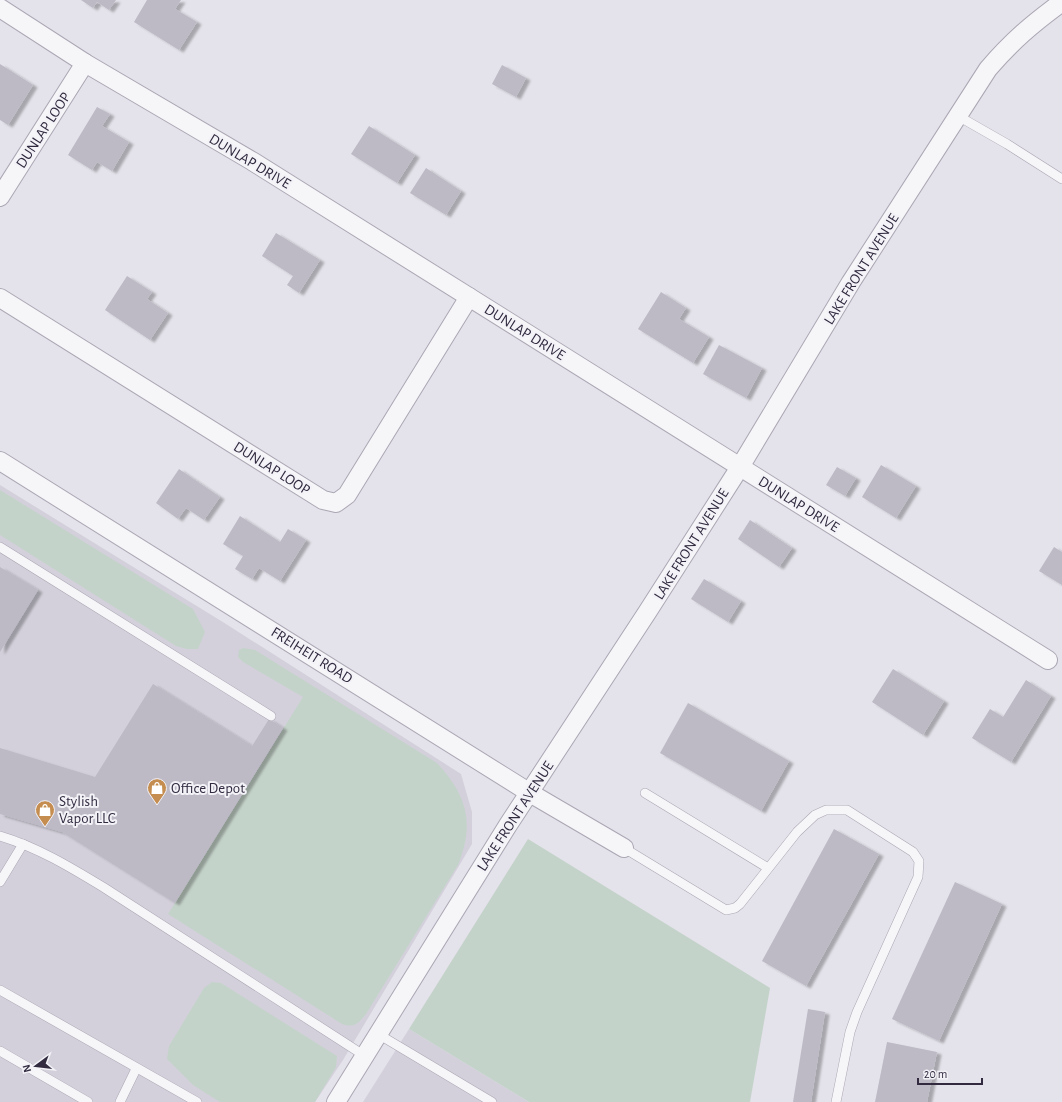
<svg xmlns="http://www.w3.org/2000/svg" width="1062" height="1102" viewBox="0 0 1062 1102" font-family="'Alegreya Sans',sans-serif">
  <style>
    .built { fill: #d3d0db }
    .green { fill: #c4d3ca }
    .building { fill: #bdbac6; filter: url(#shadow) }
    .lines { fill: none; stroke-linecap: round; stroke-linejoin: round }
    .lane-casing { stroke: #aba7b4; stroke-width: 10 }
    .street-casing { stroke: #aba7b4; stroke-width: 20 }
    .lane { stroke: #f6f5f8; stroke-width: 9 }
    .street { stroke: #f6f5f8; stroke-width: 18 }
    .labels { text-anchor: middle; stroke-width: 4; stroke-linejoin: round; paint-order: stroke }
    .street-label { font-size: 15px; fill: #322b40; stroke: #f3f2f7 }
    .poi-label { font-size: 15px; fill: #322b40; stroke: #f3f2f7; text-anchor: start }
  </style>
  <defs>
    <filter id="shadow"><feDropShadow dx="4.5" dy="2.5" stdDeviation="1" flood-color="#0004"/></filter>
  </defs>
  <rect width="100%" height="100%" fill="#e4e2ea"/>
  <g class="built">
    <polygon points="0,485 226,624 461,774 472,812 472,844 343,1060 315,1102 0,1102"/>
    <polygon points="409,1029 529,1102 363,1102"/>
  </g>
  <g class="green">
    <polygon points="0,490 193,609 205,632 198,649 187,649 176,646 0,535"/>
    <path d="M 243,648 L 255,650 L 437,763 C 467,795 475,823 458,865 L 366,1014 C 358,1024 354,1028 342,1024 L 168,914 L 303,697 L 243,662 L 238,657 L 239,650 Z"/>
    <polygon points="528,839 770,988 750,1102 529,1102 409,1029"/>
    <polygon points="212,982 221,983 337,1056 336,1067 315,1102 220,1102 193,1085 167,1059 169,1046 204,988"/>
  </g>
  <g class="building">
    <polygon points="81,0 116,0 109,10 97,2 93,8"/>
    <polygon points="147,0 181,0 175,9 197,22 179,50 134,22"/>
    <polygon points="0,64 33,85 8,125 0,120"/>
    <polygon points="502,65 526,78 516,97 492,84"/>
    <polygon points="97,107 110,114 102,126 129,142 112,171 97,162 92,170 68,155"/>
    <polygon points="369,126 415,155 397,183 351,154"/>
    <polygon points="426,168 461,191 446,215 410,193"/>
    <polygon points="276,233 320,260 299,293 287,285 293,276 262,256"/>
    <polygon points="127,276 152,292 147,299 168,313 150,340 105,310"/>
    <polygon points="661,292 686,308 679,319 709,337 693,363 638,329"/>
    <polygon points="719,345 762,368 746,398 703,374"/>
    <polygon points="881,465 916,486 896,518 862,497"/>
    <polygon points="837,467 856,478 845,496 826,485"/>
    <polygon points="179,469 220,497 204,520 186,508 178,519 156,503"/>
    <polygon points="240,516 280,542 288,529 306,540 280,581 259,568 252,579 235,569 243,556 223,544"/>
    <polygon points="750,520 792,548 779,567 738,539"/>
    <polygon points="1054,547 1062,552 1062,585 1039,571"/>
    <polygon points="0,567 38,590 0,652"/>
    <polygon points="704,579 741,601 728,622 691,599"/>
    <polygon points="893,669 944,701 923,735 872,702"/>
    <polygon points="1026,680 1051,696 1011,762 972,738 990,709 1003,717"/>
    <polygon points="153,684 252,746 269,719 283,728 175,903 62,832 0,814 0,748 95,777"/>
    <polygon points="688,703 789,761 761,811 660,753"/>
    <polygon points="834,829 879,854 806,986 762,961"/>
    <polygon points="955,882 1002,904 939,1041 892,1019"/>
    <polygon points="808,1009 825,1012 811,1102 793,1102"/>
    <polygon points="887,1042 937,1052 927,1102 875,1102"/>
  </g>
  <g class="lines">
    <defs>
      <g id="lane">
        <polyline points="958,116 1007,144 1062,179"/>
        <polyline points="0,547 271,716"/>
        <polyline points="645,793 768,868"/>
        <path d="M 0,836 C 37,847 70,867 103,887 L 365,1056"/>
        <polyline points="624,848 726,910 735,908 740,904 797,832 815,815 826,810 847,810 913,852 919,861 918,877 857,1012 850,1032 836,1102"/>
        <polyline points="0,882 23,844"/>
        <polyline points="0,990 197,1102"/>
        <polyline points="378,1034 492,1102"/>
        <polyline points="0,1051 88,1102"/>
        <polyline points="120,1102 136,1069"/>
      </g>
      <g id="street">
        <polyline points="0,8 85,63 252,161 1048,660"/>
        <polyline points="0,197 85,63"/>
        <polyline points="0,298 323,500 336,503 347,495 469,297"/>
        <polyline points="0,461 530,793 624,848"/>
        <path d="M 336,1102 L 508,825 L 648,611 L 740,467 L 851,282 L 988,69 C 1012,41 1032,24 1062,2"/>
      </g>
    </defs>
    <use href="#lane" class="lane-casing"/>
    <use href="#street" class="street-casing"/>
    <use href="#lane" class="lane"/>
    <use href="#street" class="street"/>
  </g>
  <defs>
    <symbol id="shop-pin" viewBox="-11 -11 22 30"><path d="M0 17L-7.5 6A9.5 9.5 0 1 1 7.5 6Z" fill="#c58e50" stroke="#f3f2f7"/><path d="M-5-2.5h2.3a2.7 3.5 0 0 1 5.4 0H5L5.5 6h-11ZM-1.5-2.5h3a1.5 2.3 0 0 0-3 0Z" fill="#fff"/></symbol>
  </defs>
  <g fill-rule="evenodd">
    <use href="#shop-pin" x="146" y="777" width="22" height="30"/>
    <use href="#shop-pin" x="34" y="799" width="22" height="30"/>
  </g>
  <g class="labels">
    <g class="street-label">
      <text transform="translate(43 130) rotate(-57)" y="5">DUNLAP LOOP</text>
      <text transform="translate(250 161) rotate(31)" y="5">DUNLAP DRIVE</text>
      <text transform="translate(861 269) rotate(-58)" y="5">LAKE FRONT AVENUE</text>
      <text transform="translate(525 332) rotate(32)" y="5">DUNLAP DRIVE</text>
      <text transform="translate(272 468) rotate(32)" y="5">DUNLAP LOOP</text>
      <text transform="translate(799 504) rotate(32)" y="5">DUNLAP DRIVE</text>
      <text transform="translate(691 544) rotate(-58)" y="5">LAKE FRONT AVENUE</text>
      <text transform="translate(312 655) rotate(32)" y="5">FREIHEIT ROAD</text>
      <text transform="translate(515 816) rotate(-57)" y="5">LAKE FRONT AVENUE</text>
    </g>
    <g class="poi-label">
      <text x="171" y="793">Office Depot</text>
      <text x="59" y="806">Stylish<tspan x="59" dy="17">Vapor LLC</tspan></text>
    </g>
  </g>
  <g transform="translate(36 1066) rotate(255)" stroke="#f3f2f7" stroke-width="3" paint-order="stroke">
  <path d="M0-3L7 15L0 10L-7 15Z" fill="#322b40"/>
  <text y="-6" font-size="11" font-weight="bold" text-anchor="middle" fill="#322b40">N</text>
  </g>
  <path d="M918 1078v6h64v-6" fill="none" stroke="#322b40" stroke-width="2"/>
  <text x="924" y="1078" font-size="12" fill="#322b40" stroke="#f3f2f7" stroke-width="3" paint-order="stroke">20 m</text>
</svg>
